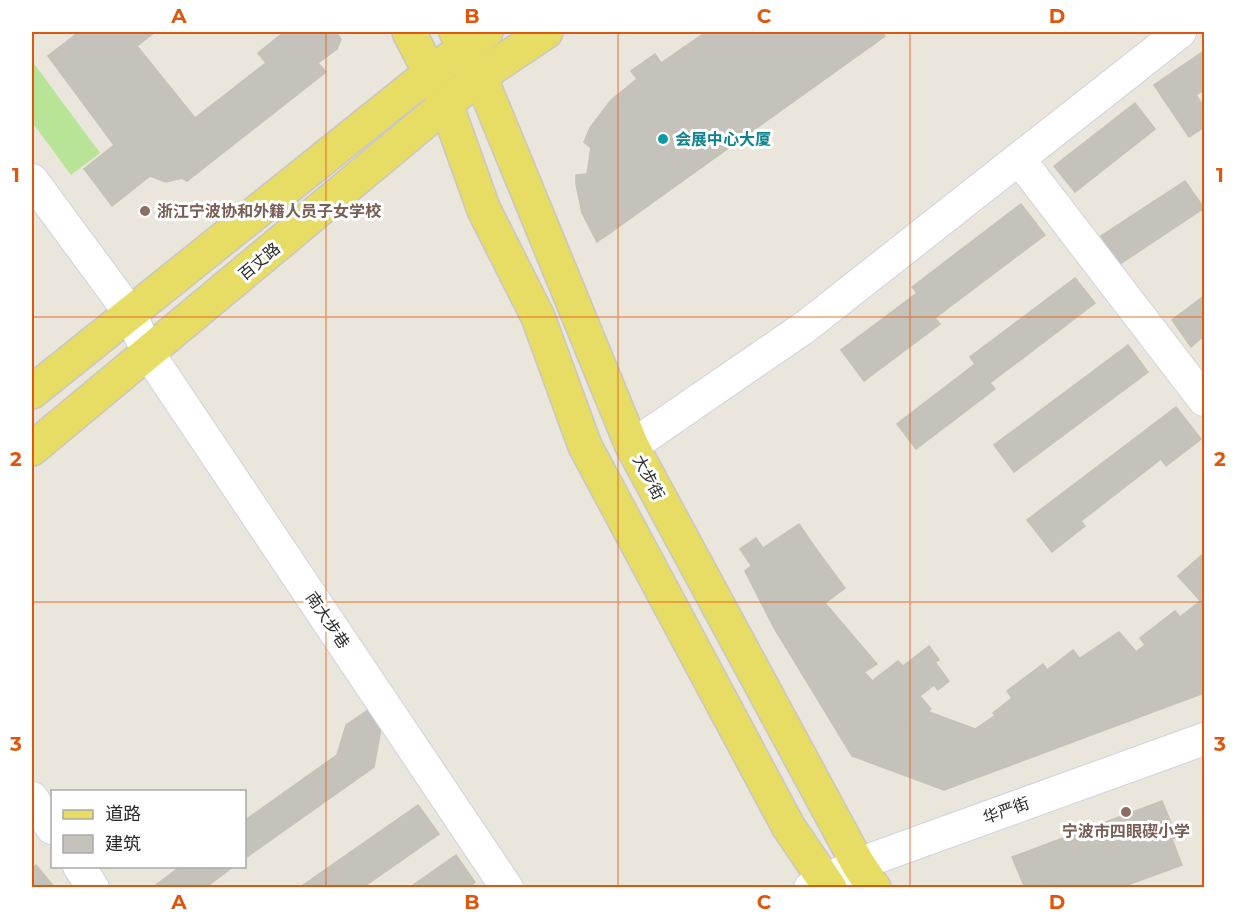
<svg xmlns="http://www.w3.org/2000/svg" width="1236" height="919" viewBox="0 0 1236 919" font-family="Montserrat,'Noto Sans SC',sans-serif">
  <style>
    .pitch { fill: #b8e497 }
    .building { fill: #c5c2bb; stroke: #c5c2b5; stroke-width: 1.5 }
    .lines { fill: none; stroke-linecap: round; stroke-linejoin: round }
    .minor-casing { stroke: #d1d1e1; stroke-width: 34 }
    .major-casing { stroke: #c7c7c7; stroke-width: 36 }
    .minor { stroke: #fff; stroke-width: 32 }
    .major { stroke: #e7dc64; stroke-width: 33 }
    .grid { fill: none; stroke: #de570d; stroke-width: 1.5; stroke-opacity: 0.55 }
    .culture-dot { fill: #0f9aa8; stroke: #fff; stroke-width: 2 }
    .education-dot { fill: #8d6e63; stroke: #fff; stroke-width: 2 }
    .labels { text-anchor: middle; stroke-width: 6; stroke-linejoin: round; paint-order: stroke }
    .culture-label { font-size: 16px; font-weight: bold; fill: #0d838f; stroke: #fff; text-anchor: start }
    .education-label { font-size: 16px; font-weight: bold; fill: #785e54; stroke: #fff; text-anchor: start }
    .street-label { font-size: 16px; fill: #292929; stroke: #fff }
    .neatline { fill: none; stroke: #de570d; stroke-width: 2 }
    .grid-label { font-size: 20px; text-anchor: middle; font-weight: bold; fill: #de570d }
  </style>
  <rect width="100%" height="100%" fill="#eae6db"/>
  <polygon class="pitch" points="32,61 100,153 71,175 32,122"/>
  <g class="building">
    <polygon points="79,32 155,32 137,46 195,118 266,63 258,53 284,32 336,32 341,39 337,49 318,63 326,72 187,181 182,178 166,182 150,176 112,206 84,169 114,145 48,56"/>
    <polygon points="706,32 882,32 885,36 597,242 582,213 576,184 576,175 587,174 591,148 584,142 590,128 611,100 637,79 631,71 655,54 661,63"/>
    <polygon points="684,47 746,135 603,238 592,221 586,194 591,148 605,121 629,91"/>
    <polygon points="1204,51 1204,90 1196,95 1204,107 1204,127 1189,137 1154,85"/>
    <polygon points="1135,103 1155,129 1075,192 1054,166"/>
    <polygon points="1185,181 1204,208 1120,264 1101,236"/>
    <polygon points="1021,204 1045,235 935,318 940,324 864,381 841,350 917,293 912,287"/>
    <polygon points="1075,278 1095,303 990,383 995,389 916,449 897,424 975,364 970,357"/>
    <polygon points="1204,296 1204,336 1191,347 1172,320"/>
    <polygon points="1128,345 1148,372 1014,472 994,445"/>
    <polygon points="1176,407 1201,439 1166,466 1161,459 1081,521 1085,526 1052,552 1027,520"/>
    <polygon points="799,524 824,561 803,575 808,583 782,600 779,596 774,600 740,549 756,538 763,548"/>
    <polygon points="800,527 845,588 825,603 877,664 864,672 886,696 975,729 1119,632 1145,662 1204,615 1204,693 944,790 852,756 774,628 745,571"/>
    <polygon points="1204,553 1204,605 1178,576"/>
    <polygon points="1204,598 1204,641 1197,646 1204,656 1204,662 1185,677 1175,664 1162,674 1166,679 1154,689 1141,672 1137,675 1125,660 1145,645 1140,638 1175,611 1180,617"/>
    <polygon points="929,646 939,660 935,662 949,681 938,690 934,685 920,696 931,709 908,727 898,714 885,724 889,728 877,738 864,721 859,724 848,709 868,694 863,688 898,661 903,666"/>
    <polygon points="1073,650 1083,663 1080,666 1094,684 1082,693 1078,689 1064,699 1075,713 1052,730 1042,717 1029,727 1033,732 1021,742 1008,725 1004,728 993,713 1012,698 1007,691 1043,664 1047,670"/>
    <polygon points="368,710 381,729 374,767 244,859 244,821 337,755 346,725"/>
    <polygon points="1162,801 1177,837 1172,839 1182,865 1119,888 1051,888 1034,849"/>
    <polygon points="418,805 439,834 362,888 299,888"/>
    <polygon points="1034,849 1051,888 1025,888 1012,857"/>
    <polygon points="456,855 475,882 468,888 409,888"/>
    <polygon points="36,865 55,888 32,888 32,869"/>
    <polygon points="181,866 234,866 205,888 152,888"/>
  </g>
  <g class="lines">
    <defs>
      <g id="minor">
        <polyline points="1019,159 1204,400"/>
        <polyline points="32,180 130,313 148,353 507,888"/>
        <polyline points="632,446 805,327 1180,32"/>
        <polyline points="32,798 52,828"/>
        <polyline points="79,866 93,888"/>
        <polyline points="810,888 858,864 1204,739"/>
      </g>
      <g id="major">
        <polyline points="409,32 446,104 484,210 538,317 585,446 788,826 830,888"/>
        <polyline points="456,32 480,76 632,446 858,864 874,888"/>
        <polyline points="32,392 430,73 486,32"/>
        <polyline points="32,449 480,76 546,32"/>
      </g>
    </defs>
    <use href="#minor" class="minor-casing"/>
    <use href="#major" class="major-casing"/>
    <use href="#minor" class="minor"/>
    <use href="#major" class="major"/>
  </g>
  <path class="grid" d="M 326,32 L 326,888M 618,32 L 618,888M 910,32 L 910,888M 32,317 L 1204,317M 32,602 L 1204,602"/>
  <circle class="culture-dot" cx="663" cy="139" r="6"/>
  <g class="education-dot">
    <circle cx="145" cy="211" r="6"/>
    <circle cx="1126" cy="812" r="6"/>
  </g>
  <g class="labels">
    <g class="culture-label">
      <text x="675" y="145">会展中心大厦</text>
    </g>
    <g class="education-label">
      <text x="157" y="217">浙江宁波协和外籍人员子女学校</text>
      <text x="1126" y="837" text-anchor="middle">宁波市四眼碶小学</text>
    </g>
    <g class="street-label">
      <text transform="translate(259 261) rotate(-40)" y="6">百丈路</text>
      <text transform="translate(649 477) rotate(62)" y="6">大步街</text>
      <text transform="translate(328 620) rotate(56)" y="6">南大步巷</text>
      <text transform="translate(1006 810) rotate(-20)" y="6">华严街</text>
    </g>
  </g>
  <rect width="1236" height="919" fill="none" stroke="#ffffff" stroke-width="66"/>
  <rect x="51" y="790" width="195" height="78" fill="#ffffff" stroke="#a9a9a9" stroke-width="1.5"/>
  <rect x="63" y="810" width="30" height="9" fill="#e7dc64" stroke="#a9a9a9" stroke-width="1.5"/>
  <text x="105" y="820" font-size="18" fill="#292929">道路</text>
  <rect x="63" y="835" width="30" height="18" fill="#c5c2bb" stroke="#a9a9a9" stroke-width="1.5"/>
  <text x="105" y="850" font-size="18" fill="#292929">建筑</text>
  <rect x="33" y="33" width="1170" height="853" class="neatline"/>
  <g class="grid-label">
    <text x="179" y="23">A</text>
    <text x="472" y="23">B</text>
    <text x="764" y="23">C</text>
    <text x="1057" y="23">D</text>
    <text x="16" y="182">1</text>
    <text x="1220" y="182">1</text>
    <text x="16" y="466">2</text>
    <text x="1220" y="466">2</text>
    <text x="16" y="751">3</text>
    <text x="1220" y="751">3</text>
    <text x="179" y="909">A</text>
    <text x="472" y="909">B</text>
    <text x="764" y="909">C</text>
    <text x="1057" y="909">D</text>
  </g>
</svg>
